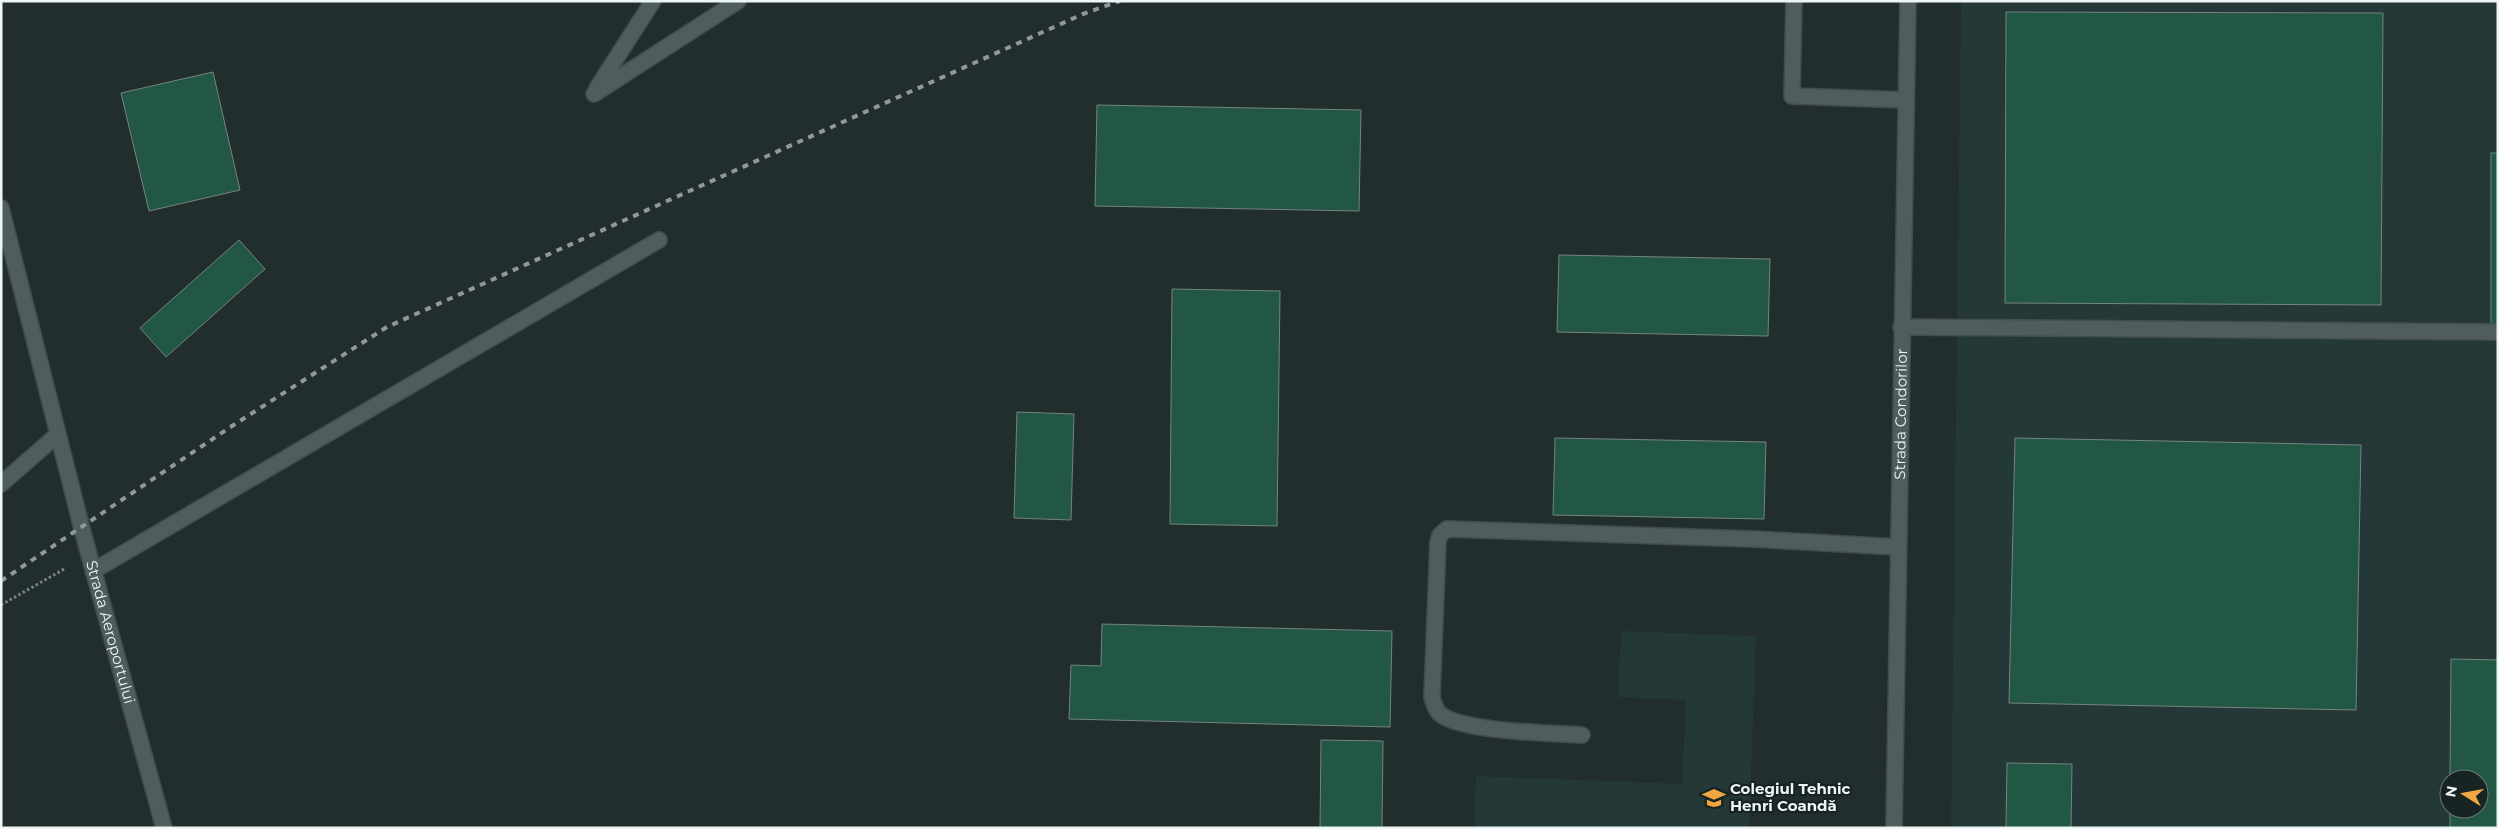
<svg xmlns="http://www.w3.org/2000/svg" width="2499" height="829" viewBox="0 0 2499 829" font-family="Montserrat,sans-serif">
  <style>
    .built { fill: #233837; fill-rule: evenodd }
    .building { fill: #215744; stroke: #77847e }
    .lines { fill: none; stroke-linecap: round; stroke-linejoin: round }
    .service-casing { stroke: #414c4b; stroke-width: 18 }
    .minor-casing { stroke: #414c4b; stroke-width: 18 }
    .tertiary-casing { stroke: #414c4b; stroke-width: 18 }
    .path { stroke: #798483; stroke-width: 3; stroke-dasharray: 2.5 2.5; stroke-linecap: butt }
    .service { stroke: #4f5d5c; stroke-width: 15 }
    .minor { stroke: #4f5d5c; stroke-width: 15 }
    .tertiary { stroke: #4f5d5c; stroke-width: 15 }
    .rail { stroke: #8f9998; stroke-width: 4; stroke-dasharray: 6 6; stroke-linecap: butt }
    .labels { text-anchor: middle; stroke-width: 4.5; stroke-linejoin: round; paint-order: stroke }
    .street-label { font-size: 15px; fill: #eef6f5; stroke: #172423 }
    .poi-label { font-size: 15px; font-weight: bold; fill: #eef6f5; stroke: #172423; text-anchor: start }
  </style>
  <rect width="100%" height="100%" fill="#212e2d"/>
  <g class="built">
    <path d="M 1961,1 L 2498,1 L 2498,828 L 1951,828 ZM 2449,779 L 2479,779 L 2479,809 L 2449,809 Z"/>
    <polygon points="1621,631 1756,636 1749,828 1474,828 1476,776 1682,784 1686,700 1618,697"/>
  </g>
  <g class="building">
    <polygon points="2006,12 2383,13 2381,305 2005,303"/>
    <polygon points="213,72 240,190 149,211 121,93"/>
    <polygon points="1097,105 1361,110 1359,211 1095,206"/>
    <rect x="2491" y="153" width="7" height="171"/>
    <polygon points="239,240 265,269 166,357 140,328"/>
    <polygon points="1559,255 1770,259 1768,336 1557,332"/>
    <polygon points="1172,289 1280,291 1277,526 1170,524"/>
    <polygon points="1017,412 1074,414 1071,520 1014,518"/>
    <polygon points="1555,438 1766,442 1764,519 1553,515"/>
    <polygon points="2015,438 2361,445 2356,710 2009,703"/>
    <polygon points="1102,624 1392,631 1390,727 1069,719 1071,665 1101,666"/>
    <polygon points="2451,659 2498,660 2498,828 2450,828 2450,809 2479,809 2479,779 2450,779"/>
    <polygon points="1321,740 1383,741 1382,828 1320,828"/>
    <polygon points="2007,763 2072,764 2071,828 2006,828"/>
  </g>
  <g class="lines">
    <defs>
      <g id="service">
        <polyline points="1794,1 1792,96 1906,100"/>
        <polyline points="597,88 653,1"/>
        <polyline points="594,94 738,1"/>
        <polyline points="1901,327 2498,332"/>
        <polyline points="93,571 659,240"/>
        <path d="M 1582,735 C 1551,733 1462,732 1440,714 C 1435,710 1434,703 1432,697 L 1438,542 L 1440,535 L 1447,529 L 1753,539 L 1898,547"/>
      </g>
      <g id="minor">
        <polyline points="1,484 57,435"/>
        <path id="s1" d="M 1894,828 L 1908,1"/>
      </g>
      <g id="tertiary">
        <path id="s2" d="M 1,208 L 82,529 L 164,828"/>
      </g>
    </defs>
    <use href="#service" class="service-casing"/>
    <use href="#minor" class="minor-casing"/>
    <use href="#tertiary" class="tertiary-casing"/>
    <polyline class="path" points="1,605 66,568"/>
    <use href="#service" class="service"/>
    <use href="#minor" class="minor"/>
    <use href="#tertiary" class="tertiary"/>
    <polyline class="rail" points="1,581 232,426 387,327 1083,14 1120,1"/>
  </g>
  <defs>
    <symbol id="university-bare" viewBox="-9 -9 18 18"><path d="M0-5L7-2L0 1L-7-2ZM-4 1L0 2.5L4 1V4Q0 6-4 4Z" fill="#f1a640" stroke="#172423" stroke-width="2.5" paint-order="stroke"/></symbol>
  </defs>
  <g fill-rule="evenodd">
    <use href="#university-bare" x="1698" y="782" width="32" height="32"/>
  </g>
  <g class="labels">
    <g class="street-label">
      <text dy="5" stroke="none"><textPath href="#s1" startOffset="414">Strada Condorilor</textPath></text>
      <text dy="5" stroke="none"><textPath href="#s2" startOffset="438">Strada Aeroportului</textPath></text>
    </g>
    <g class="poi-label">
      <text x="1730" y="794">Colegiul Tehnic<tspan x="1730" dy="17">Henri Coandă</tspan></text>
    </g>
  </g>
  <rect width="2499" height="829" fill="none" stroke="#eef6f5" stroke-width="5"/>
  <g transform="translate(2464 794) rotate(281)"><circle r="24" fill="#172423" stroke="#6d7877"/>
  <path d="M0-4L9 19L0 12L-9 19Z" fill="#f1a640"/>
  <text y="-8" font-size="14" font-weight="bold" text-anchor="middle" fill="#eef6f5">N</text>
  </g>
</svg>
